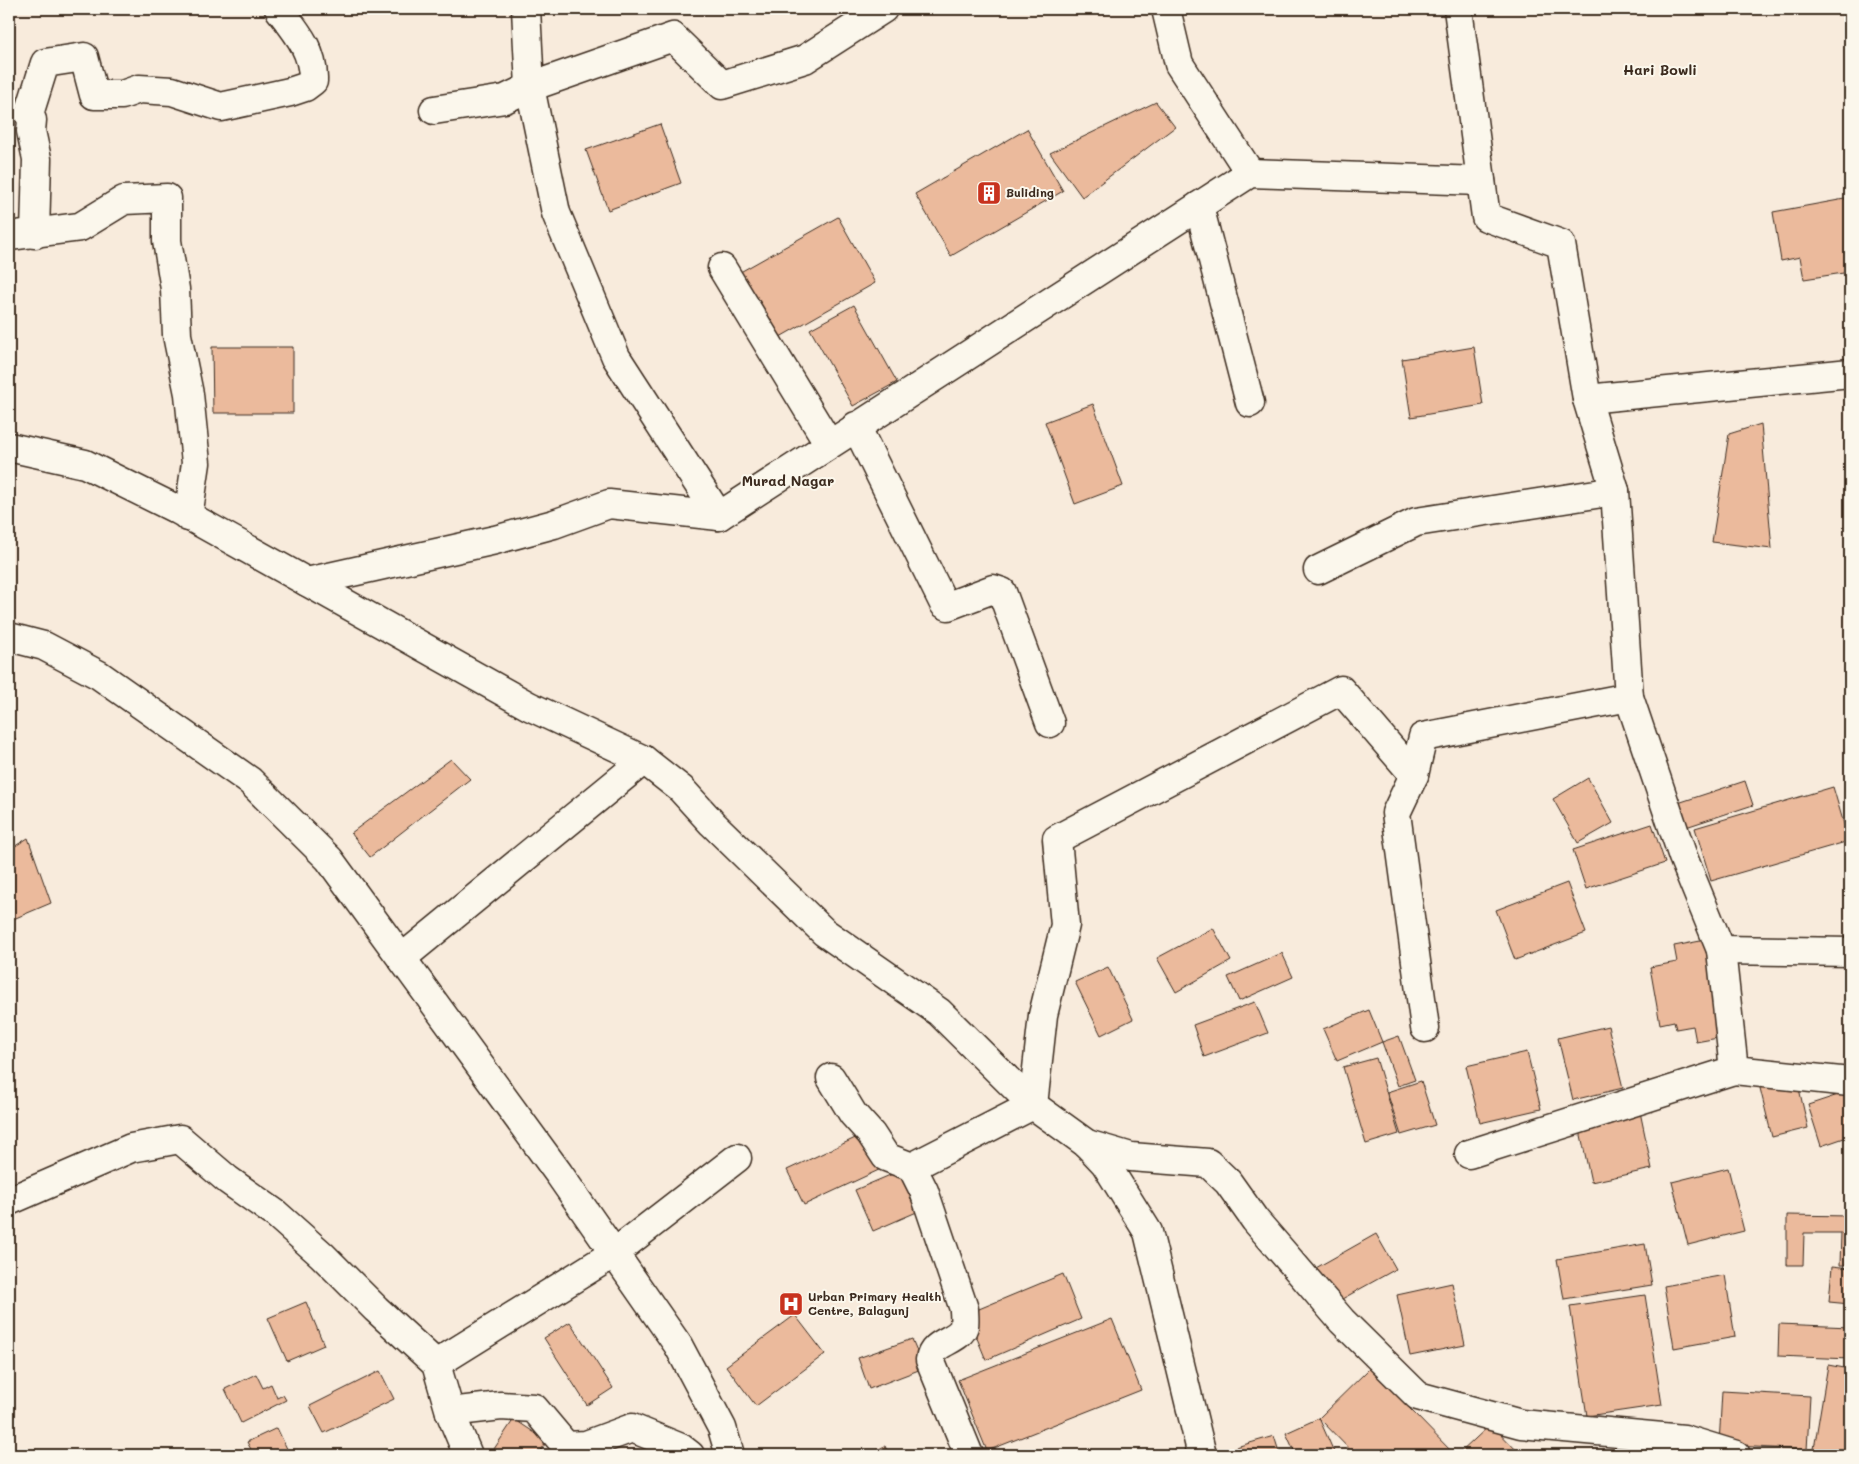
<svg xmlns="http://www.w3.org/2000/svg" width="1859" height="1464" viewBox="0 0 1859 1464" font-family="Mali,sans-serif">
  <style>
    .building { fill: #ebba9c; stroke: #3b2a1e }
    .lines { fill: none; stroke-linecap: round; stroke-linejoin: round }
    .minor-casing { stroke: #3b2a1e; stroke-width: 31 }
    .minor { stroke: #fbf7ec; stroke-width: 28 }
    .labels { text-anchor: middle; stroke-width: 4; stroke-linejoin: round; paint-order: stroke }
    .poi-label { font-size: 12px; font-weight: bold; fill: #3b2a1e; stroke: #fbf7ec; text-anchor: start }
    .neighbourhood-label { font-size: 14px; font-weight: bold; fill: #3b2a1e; stroke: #fbf7ec }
  </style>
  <rect width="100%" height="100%" fill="#f8ebdc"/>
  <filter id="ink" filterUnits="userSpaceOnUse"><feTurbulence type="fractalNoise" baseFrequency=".02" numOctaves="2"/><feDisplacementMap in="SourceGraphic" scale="10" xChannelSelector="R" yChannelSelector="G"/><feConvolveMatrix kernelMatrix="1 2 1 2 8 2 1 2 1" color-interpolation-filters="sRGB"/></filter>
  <g filter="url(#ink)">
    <g class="building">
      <polygon points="1156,102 1175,127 1082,197 1050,153"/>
      <polygon points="660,124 681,183 608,210 586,150"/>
      <polygon points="1027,129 1063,191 951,256 915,194"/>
      <polygon points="1850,198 1850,272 1804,279 1800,257 1781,261 1773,212"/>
      <polygon points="838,217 875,283 773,341 735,275"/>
      <polygon points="854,305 897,382 853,406 810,329"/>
      <polygon points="212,347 293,347 293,413 213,413"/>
      <polygon points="1474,347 1483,405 1411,417 1402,359"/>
      <polygon points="1093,404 1123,486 1075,504 1045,422"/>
      <polygon points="1761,424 1772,549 1712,542 1729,434"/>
      <polygon points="9,735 16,739 9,750"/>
      <polygon points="451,759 470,779 370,857 351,833"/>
      <polygon points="1588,778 1613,823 1578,843 1553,799"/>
      <polygon points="1745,781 1753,805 1680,829 1672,805"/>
      <polygon points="1833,787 1849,841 1711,881 1695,828"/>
      <polygon points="1652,824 1665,863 1586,889 1573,850"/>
      <polygon points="28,838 51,903 11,920 9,914 9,850"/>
      <polygon points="1567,883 1586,933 1515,960 1496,910"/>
      <polygon points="1213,928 1231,961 1176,992 1157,958"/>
      <polygon points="1711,939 1729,1036 1696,1042 1693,1026 1676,1029 1674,1021 1660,1024 1650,967 1677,962 1674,946"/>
      <polygon points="1282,953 1293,977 1239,1001 1228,977"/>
      <polygon points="1108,967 1133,1019 1101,1035 1075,982"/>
      <polygon points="1255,1002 1268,1033 1204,1057 1193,1025"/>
      <polygon points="1369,1010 1382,1042 1337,1061 1323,1029"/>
      <polygon points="1608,1026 1623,1088 1573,1100 1558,1038"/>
      <polygon points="1399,1036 1415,1080 1398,1086 1382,1042"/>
      <polygon points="1527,1052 1541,1109 1480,1123 1466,1066"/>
      <polygon points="1376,1058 1399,1134 1366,1144 1343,1067"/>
      <polygon points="1758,1080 1798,1084 1808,1128 1772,1137"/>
      <polygon points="1421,1081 1435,1125 1401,1135 1387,1092"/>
      <polygon points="1850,1091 1850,1136 1821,1146 1808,1105"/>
      <polygon points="1639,1107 1652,1169 1591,1182 1578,1121"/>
      <polygon points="866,1133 883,1168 804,1205 787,1170"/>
      <polygon points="1728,1168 1744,1231 1688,1245 1672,1182"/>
      <polygon points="902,1170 919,1211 873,1231 855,1190"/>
      <polygon points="1787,1215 1850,1216 1850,1265 1840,1265 1841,1233 1804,1233 1803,1265 1787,1265"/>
      <polygon points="1376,1234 1396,1269 1333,1304 1314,1269"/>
      <polygon points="1645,1244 1652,1285 1564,1299 1557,1259"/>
      <polygon points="1832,1266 1850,1268 1850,1304 1829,1302"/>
      <polygon points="1063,1274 1081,1319 986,1360 967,1314"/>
      <polygon points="1725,1275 1735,1337 1674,1348 1664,1286"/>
      <polygon points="1452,1283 1465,1345 1410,1356 1397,1295"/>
      <polygon points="1645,1295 1662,1405 1587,1416 1570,1306"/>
      <polygon points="306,1302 324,1345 287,1361 268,1318"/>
      <polygon points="795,1315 825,1354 756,1406 726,1366"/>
      <polygon points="1112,1319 1141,1390 987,1451 958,1380"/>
      <polygon points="570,1322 613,1388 587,1405 544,1338"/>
      <polygon points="1779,1324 1850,1327 1850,1359 1778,1356"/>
      <polygon points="912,1339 924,1368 869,1389 858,1358"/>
      <polygon points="1828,1365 1850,1369 1850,1417 1844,1455 1813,1455"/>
      <polygon points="1370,1368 1454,1454 1452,1455 1355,1455 1319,1418"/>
      <polygon points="380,1371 394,1399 324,1433 310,1406"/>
      <polygon points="256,1374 263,1388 271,1384 277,1398 283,1395 286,1400 241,1423 225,1389"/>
      <polygon points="1722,1391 1810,1396 1807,1450 1719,1445"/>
      <polygon points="1319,1418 1334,1452 1327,1455 1296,1455 1286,1433"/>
      <polygon points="514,1419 547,1441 538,1455 490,1455"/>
      <polygon points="1491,1424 1521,1455 1460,1455 1459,1454"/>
      <polygon points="277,1428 290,1455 254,1455 247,1442"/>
      <polygon points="1274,1436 1280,1455 1239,1455 1236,1447"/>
      <polygon points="885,1446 889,1455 866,1455"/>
    </g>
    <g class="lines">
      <defs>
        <g id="minor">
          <polyline points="526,9 530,87 556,213 616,357 719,516"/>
          <polyline points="1166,9 1179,64 1250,173"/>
          <polyline points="1458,9 1486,217 1561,244 1587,399 1615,491 1629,697 1683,857 1721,950 1734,1070 1850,1082"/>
          <polyline points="434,110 505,99 530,87 673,37 722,85 805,59 883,9"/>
          <polyline points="1199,206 1250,403"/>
          <path d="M 35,234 L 37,159 L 31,131 L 32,120 L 29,114 L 45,63 L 84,57 L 94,95 L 122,95 L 139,89 L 172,91 L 221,107 L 290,92 L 305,87 L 313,81 C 314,51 296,31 279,9"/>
          <polyline points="9,236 80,227 124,200 167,198 167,241 175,289 177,335 189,394 196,463 188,517"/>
          <polyline points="722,268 829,444"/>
          <polyline points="1587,399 1850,373"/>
          <polyline points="856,426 944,604 948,606 993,589 1002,592 1050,723"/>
          <polyline points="9,447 85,464 178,510 529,706 644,760 681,789 712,823 824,932 939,1012 1033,1105 1087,1144 1105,1163 1148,1232 1202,1455"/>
          <polyline points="1318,570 1416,522 1615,491"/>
          <polyline points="307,582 495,540 554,524 609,504 719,516 1250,173 1481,181"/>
          <polyline points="9,637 44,646 99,675 250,781 329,859 559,1174 678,1345 722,1428 730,1455"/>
          <polyline points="1721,950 1850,952"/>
          <polyline points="402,958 644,760"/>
          <polyline points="1425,1028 1396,813 1414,775 1423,737 1629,697"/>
          <path d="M 831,1078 L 853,1114 L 871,1134 L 886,1157 L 912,1167 L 924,1191 L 964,1309 C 964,1314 965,1321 964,1326 C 959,1342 933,1340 930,1360 L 969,1455"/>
          <polyline points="1087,1144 1131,1157 1208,1163 1228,1182 1255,1220 1342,1321 1418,1396 1521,1424 1684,1439 1736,1455"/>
          <polyline points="1469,1154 1734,1070"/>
          <polyline points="912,1167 1033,1105 1043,1015 1065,925 1057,839 1341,690 1414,775"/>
          <polyline points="9,1201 131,1148 180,1139 228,1180 276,1214 322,1255 376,1309 436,1364 450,1412 501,1406 534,1408 566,1446 586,1445 632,1428 681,1448 690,1455"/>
          <polyline points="436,1364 613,1254 737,1158"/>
          <polyline points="450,1412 468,1455"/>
        </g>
      </defs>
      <use href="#minor" class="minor-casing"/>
      <use href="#minor" class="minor"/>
    </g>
  </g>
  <defs>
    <symbol id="building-square" viewBox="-11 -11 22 22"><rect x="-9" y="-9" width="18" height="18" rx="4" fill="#c8321e" stroke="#fbf7ec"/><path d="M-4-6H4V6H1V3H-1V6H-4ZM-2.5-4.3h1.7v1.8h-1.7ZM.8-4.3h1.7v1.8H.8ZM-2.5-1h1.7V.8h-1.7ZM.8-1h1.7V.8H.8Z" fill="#fff"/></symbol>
    <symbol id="hospital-square" viewBox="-11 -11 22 22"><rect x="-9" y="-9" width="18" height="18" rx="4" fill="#c8321e" stroke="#fbf7ec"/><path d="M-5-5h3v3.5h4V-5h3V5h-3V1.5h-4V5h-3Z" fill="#fff"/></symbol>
  </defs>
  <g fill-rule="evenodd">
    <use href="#building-square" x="975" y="179" width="28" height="28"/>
    <use href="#hospital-square" x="777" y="1290" width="28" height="28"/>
  </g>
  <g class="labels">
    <g class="poi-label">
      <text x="1006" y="197">Buliding</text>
      <text x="808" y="1301">Urban Primary Health<tspan x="808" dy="14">Centre, Balagunj</tspan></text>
    </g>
    <g class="neighbourhood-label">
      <text x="1660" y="75">Hari Bowli</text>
      <text x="788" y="486">Murad Nagar</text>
    </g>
  </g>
  <rect width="1859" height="1464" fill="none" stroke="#fbf7ec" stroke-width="30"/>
  <rect x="15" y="15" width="1829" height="1434" fill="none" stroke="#3b2a1e" stroke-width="2" filter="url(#ink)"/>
</svg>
